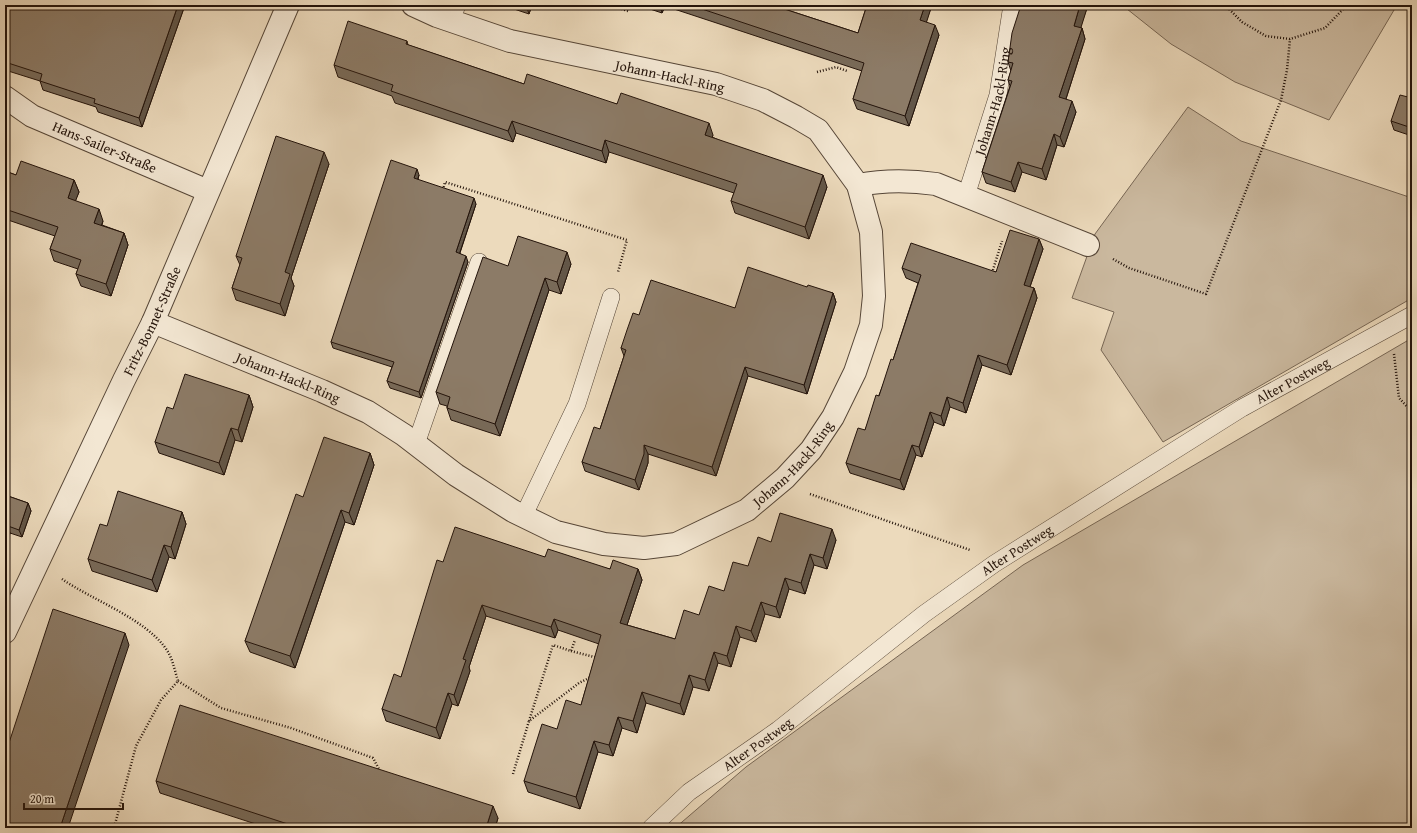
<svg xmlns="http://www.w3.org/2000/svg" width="1417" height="833" viewBox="0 0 1417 833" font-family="'Gentium Book Plus',serif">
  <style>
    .green { fill: #cab89e; stroke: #776654 }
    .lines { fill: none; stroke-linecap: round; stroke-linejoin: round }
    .service-casing { stroke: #564637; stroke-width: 18 }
    .minor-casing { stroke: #564637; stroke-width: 24 }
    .path { stroke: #24140b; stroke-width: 2.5; stroke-dasharray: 1 2; stroke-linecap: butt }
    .service { stroke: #f3e7d3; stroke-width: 17 }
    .minor { stroke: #f3e7d3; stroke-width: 22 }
    .wall { fill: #786a59; stroke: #24140b }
    .shaded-wall { fill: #625648; stroke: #24140b }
    .building { fill: #8c7b67; stroke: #24140b }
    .labels { text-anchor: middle; stroke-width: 3.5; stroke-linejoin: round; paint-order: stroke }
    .street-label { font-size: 14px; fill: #24140b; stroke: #f3e7d3 }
  </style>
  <rect width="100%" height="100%" fill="#ecdabc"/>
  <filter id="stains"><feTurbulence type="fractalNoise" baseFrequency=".005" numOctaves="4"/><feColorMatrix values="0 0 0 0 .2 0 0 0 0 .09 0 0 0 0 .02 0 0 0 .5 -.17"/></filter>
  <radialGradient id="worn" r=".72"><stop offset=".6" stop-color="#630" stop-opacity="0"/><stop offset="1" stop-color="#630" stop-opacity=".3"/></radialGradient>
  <g class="green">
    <polygon points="1122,5 1397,5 1329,120 1235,82 1171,44"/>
    <polygon points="1188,107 1241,141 1412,198 1412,298 1163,442 1101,350 1114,312 1072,298 1095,234"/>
    <polygon points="1412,338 1412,828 675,828 746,767 1023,565"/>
  </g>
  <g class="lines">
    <defs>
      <g id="service">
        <polyline points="451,21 457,5"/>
        <path id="s1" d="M 966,196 L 998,95 L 1012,5"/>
        <polyline points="416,444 479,262"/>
        <polyline points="523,517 577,404 611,297"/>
        <path id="s2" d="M 651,828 L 689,792 L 778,730 L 924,614 L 994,564 L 1242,408 L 1412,315"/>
      </g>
      <g id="minor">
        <path id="s3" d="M 5,97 L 32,116 L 208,191"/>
        <path d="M 858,185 C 884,180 909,180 936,184 L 1088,245"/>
        <path id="s4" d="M 153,322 L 322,391 L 368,412 L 404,435 L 456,475 L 513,511 L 556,532 L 604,544 L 644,548 L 676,544 L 747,510 L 785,478 L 811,450 L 833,417 L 855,372 L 871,325 L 874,296 L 871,232 L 858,185 L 818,130 L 796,117 L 763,100 L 716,84 L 510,41 L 437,16 L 413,5"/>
        <path id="s5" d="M 5,632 L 124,380 L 153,322 L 288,5"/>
      </g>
    </defs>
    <use href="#service" class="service-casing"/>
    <use href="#minor" class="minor-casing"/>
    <g class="path">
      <polyline points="610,5 628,11"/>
      <polyline points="1225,5 1242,22 1266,36 1290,39 1325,28 1347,5"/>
      <polyline points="817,72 836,67 847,71"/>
      <polyline points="443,190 445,182 627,240 618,272"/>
      <polyline points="1113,259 1129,268 1206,294 1281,100 1287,70 1290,39"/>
      <polyline points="992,273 1002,241"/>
      <polyline points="1394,354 1399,398 1412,412"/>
      <polyline points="810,494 970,550"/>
      <path d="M 62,579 C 92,600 149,620 168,652 C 173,660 175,672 178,681 L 161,700 L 136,746 L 114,828"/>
      <polyline points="571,651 598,658"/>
      <polyline points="178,681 221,708 291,728 373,758 380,771"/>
      <polyline points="529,721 553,645 571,651 575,640"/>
      <polyline points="513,774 529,721 579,683 591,677"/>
    </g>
    <use href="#service" class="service"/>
    <use href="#minor" class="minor"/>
  </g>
  <g class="wall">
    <polygon points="5,5 185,5 142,127 98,112 96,107 43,90 40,81 5,70"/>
    <polygon points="502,5 532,5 529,14"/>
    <polygon points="638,5 772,5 858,33 867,5 932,5 926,22 939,35 909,126 857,109 853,99 862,71 665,6 662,13"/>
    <polygon points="1021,5 1088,5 1080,28 1082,28 1085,39 1066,99 1076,112 1064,147 1057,145 1046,180 1022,172 1015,192 986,183 982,172 1010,86 1008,80 1011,71 1008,62"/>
    <polygon points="407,41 408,45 524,84 617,104 713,135 712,137 827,187 809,239 735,213 731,201 734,193 609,152 606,163 516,133 513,142 395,103 392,96 338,77 334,65"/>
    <polygon points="1412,98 1412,136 1394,130 1391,121"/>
    <polygon points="329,164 291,278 294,286 285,316 236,300 232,288 240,265 236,256"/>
    <polygon points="5,171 16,175 74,180 79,192 75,201 103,221 102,225 124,233 128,245 111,296 81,286 76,274 78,269 54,261 50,249 55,236 8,220 5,230"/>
    <polygon points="419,175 418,180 476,204 460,253 468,262 421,398 390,388 387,381 392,367 333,348 331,342"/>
    <polygon points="1039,239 1043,249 1030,287 1034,288 1037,298 1011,375 982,365 966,413 950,407 944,426 934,422 922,457 916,455 904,490 850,473 846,463 865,430 893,360 918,283 906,278 902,268 996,272"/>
    <polygon points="571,264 561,294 549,290 500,436 451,420 447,408 447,406 440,404 436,392 508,266"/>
    <polygon points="807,287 833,293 836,302 807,394 748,376 716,476 648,454 648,463 639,490 585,471 582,462 600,429 624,356 621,348 639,315 735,308"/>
    <polygon points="249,395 253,407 242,442 235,440 224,475 159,453 155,442 173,409"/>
    <polygon points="370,453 374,465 354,525 345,522 295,668 250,652 245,641 303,497"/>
    <polygon points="5,495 28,503 31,511 22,537 10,533 5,550"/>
    <polygon points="182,512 186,524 175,559 169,557 157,592 92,571 88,559 107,526"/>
    <polygon points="836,540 827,569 814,565 805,594 789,589 780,618 765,614 756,642 740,637 731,667 718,663 709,691 693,687 684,715 646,703 637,733 622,728 613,756 598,752 580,809 528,792 524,781 557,729 581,705 599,644 558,630 555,638 486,616 469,667 470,671 458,706 452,704 440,739 386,721 382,709 401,677 443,562 545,557 610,569 638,569 642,580 627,625 675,639 724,591 748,566 771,542"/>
    <polygon points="156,781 498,818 495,828 268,828 160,793"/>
  </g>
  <g class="shaded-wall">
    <polygon points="178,5 185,5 142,127 139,118"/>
    <polygon points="526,5 532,5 529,14"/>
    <polygon points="660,5 665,6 662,13"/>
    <polygon points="925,5 932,5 924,30 920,20"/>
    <polygon points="1080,5 1088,5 1078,37 1074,26"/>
    <polygon points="935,25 939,35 909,126 905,116"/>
    <polygon points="1082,28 1085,39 1063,108 1059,97"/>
    <polygon points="1072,101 1076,112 1064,147 1060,137"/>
    <polygon points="512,121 516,133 513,142 508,131"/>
    <polygon points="709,123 713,135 709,147 705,135"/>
    <polygon points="1054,134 1057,145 1046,180 1042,169"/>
    <polygon points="605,140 609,152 606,163 602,151"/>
    <polygon points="324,152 329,164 291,278 294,286 285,316 280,304 285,272"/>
    <polygon points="1018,162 1022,172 1015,192 1011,182"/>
    <polygon points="417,169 419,175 416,184 414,178"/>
    <polygon points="823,175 827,187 809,239 805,227"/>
    <polygon points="74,180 79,192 72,210 68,198"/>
    <polygon points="474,198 476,204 458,258 456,252"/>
    <polygon points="99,209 103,221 98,234 94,223"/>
    <polygon points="5,211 8,220 5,230"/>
    <polygon points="124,233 128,245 111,296 106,284"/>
    <polygon points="1039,239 1043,249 1027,295 1024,285"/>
    <polygon points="567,252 571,264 561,294 557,282"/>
    <polygon points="466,256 468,262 421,398 419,392"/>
    <polygon points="545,278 549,290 500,436 495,424"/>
    <polygon points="1034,288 1037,298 1011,375 1007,365"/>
    <polygon points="833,293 836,302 807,394 804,385"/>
    <polygon points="978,355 982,365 966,413 963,403"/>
    <polygon points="745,367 748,376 716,476 712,467"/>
    <polygon points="249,395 253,407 242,442 238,430"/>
    <polygon points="947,397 950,407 944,426 941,416"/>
    <polygon points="930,412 934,422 922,457 919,447"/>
    <polygon points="231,428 235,440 224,475 219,463"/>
    <polygon points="644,445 648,454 648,463 639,490 635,480"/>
    <polygon points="912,445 916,455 904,490 900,480"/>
    <polygon points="370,453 374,465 354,525 349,513"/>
    <polygon points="28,503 31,511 22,537 19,530"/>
    <polygon points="341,510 345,522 295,668 290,656"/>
    <polygon points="182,512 186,524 175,559 171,547"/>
    <polygon points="8,526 10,533 5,550 5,534"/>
    <polygon points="832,529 836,540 827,569 823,558"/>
    <polygon points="164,545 169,557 157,592 152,580"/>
    <polygon points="810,554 814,565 805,594 801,583"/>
    <polygon points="638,569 642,580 624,634 620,623"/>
    <polygon points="785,578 789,589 780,618 776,607"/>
    <polygon points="761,602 765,614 756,642 751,631"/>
    <polygon points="482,605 486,616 469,667 470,671 458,706 454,695 463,659"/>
    <polygon points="554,619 558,630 555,638 551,627"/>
    <polygon points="736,626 740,637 731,667 727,656"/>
    <polygon points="125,633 129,645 68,828 60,828"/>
    <polygon points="714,652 718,663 709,691 705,680"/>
    <polygon points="689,675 693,687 684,715 680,704"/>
    <polygon points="642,692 646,703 637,733 633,721"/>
    <polygon points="448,693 452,704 440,739 436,728"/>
    <polygon points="618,717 622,728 613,756 609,745"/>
    <polygon points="594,741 598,752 580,809 576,797"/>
    <polygon points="493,806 498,818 495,828 486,828"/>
  </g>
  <g class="building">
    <polygon points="5,5 178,5 139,118 94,103 95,99 40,81 42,74 5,62"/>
    <polygon points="690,5 772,5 858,33 867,5 925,5 920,20 935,25 905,116 853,99 864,63"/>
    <polygon points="1021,5 1080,5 1074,26 1082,28 1059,97 1072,101 1060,137 1054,134 1042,169 1018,162 1011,182 982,172 1012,81 1008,80 1013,63 1008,62 1012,33"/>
    <polygon points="348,21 407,41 406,44 524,84 527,74 617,104 621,93 709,123 705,135 823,175 805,227 731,201 737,184 605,140 602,151 512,121 508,131 391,91 393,85 334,65"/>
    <polygon points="1400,95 1412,98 1412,128 1391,121"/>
    <polygon points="276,136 324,152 285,272 290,274 280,304 232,288 242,258 236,256"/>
    <polygon points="391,160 417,169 414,178 474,198 456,252 466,256 419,392 387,381 394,362 331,342"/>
    <polygon points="21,161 74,180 68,198 99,209 94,223 124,233 106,284 76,274 81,260 50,249 58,227 5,209 5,171 16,175"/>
    <polygon points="1010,230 1039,239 1024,285 1034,288 1007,365 978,355 963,403 947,397 941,416 930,412 919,447 912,445 900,480 846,463 858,428 865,430 876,395 879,396 891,359 893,360 921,275 902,268 911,243 996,272"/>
    <polygon points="518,236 567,252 557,282 545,278 495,424 447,408 450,397 436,392 483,257 508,266"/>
    <polygon points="748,267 807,287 808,285 833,293 804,385 745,367 712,467 644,445 644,454 635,480 582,462 594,427 600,429 626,350 621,348 627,330 633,313 639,315 651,280 735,308"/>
    <polygon points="185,374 249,395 238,430 231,428 219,463 155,442 167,407 173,409"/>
    <polygon points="324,437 370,453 349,513 341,510 290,656 245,641 296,494 303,497"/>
    <polygon points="118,491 182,512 171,547 164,545 152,580 88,559 100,524 107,526"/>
    <polygon points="5,495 28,503 19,530 8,526 5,534"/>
    <polygon points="780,513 832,529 823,558 810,554 801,583 785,578 776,607 761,602 751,631 736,626 727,656 714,652 705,680 689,675 680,704 642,692 633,721 618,717 609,745 594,741 576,797 524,781 542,724 557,729 566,700 581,705 601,635 554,619 551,627 482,605 463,659 466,660 454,695 448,693 436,728 382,709 394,674 401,677 437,560 443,562 455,527 545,557 548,549 610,569 613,560 638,569 620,623 675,639 684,610 699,615 709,586 724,591 733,562 748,566 758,537 771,542"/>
    <polygon points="53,609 125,633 60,828 5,828 5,755"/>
    <polygon points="180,705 493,806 486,828 300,828 156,781"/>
  </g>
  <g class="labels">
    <g class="street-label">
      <text transform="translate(670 76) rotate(12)" y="5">Johann-Hackl-Ring</text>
      <text dy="5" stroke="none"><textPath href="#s1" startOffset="99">Johann-Hackl-Ring</textPath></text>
      <text dy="5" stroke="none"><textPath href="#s3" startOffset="112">Hans-Sailer-Straße</textPath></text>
      <text dy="5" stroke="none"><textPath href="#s5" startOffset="344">Fritz-Bonnet-Straße</textPath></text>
      <text dy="5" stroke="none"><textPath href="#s4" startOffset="146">Johann-Hackl-Ring</textPath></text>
      <text dy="5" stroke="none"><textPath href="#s2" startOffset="784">Alter Postweg</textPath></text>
      <text dy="5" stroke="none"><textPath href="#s4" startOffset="723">Johann-Hackl-Ring</textPath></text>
      <text dy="5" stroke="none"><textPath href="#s2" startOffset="460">Alter Postweg</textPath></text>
      <text dy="5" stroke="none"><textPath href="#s2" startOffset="136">Alter Postweg</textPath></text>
    </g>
  </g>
  <rect width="1417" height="833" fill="none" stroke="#ecdabc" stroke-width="20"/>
  <rect x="6" y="6" width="1405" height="821" fill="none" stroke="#24140b" stroke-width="2"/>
  <rect x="10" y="10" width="1397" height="813" fill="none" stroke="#24140b"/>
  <path d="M24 803v6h99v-6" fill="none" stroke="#24140b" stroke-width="2"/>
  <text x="30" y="803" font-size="12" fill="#24140b" stroke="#f3e7d3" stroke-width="3" paint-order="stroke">20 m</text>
  <rect width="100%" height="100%" filter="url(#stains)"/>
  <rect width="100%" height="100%" fill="url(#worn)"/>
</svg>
